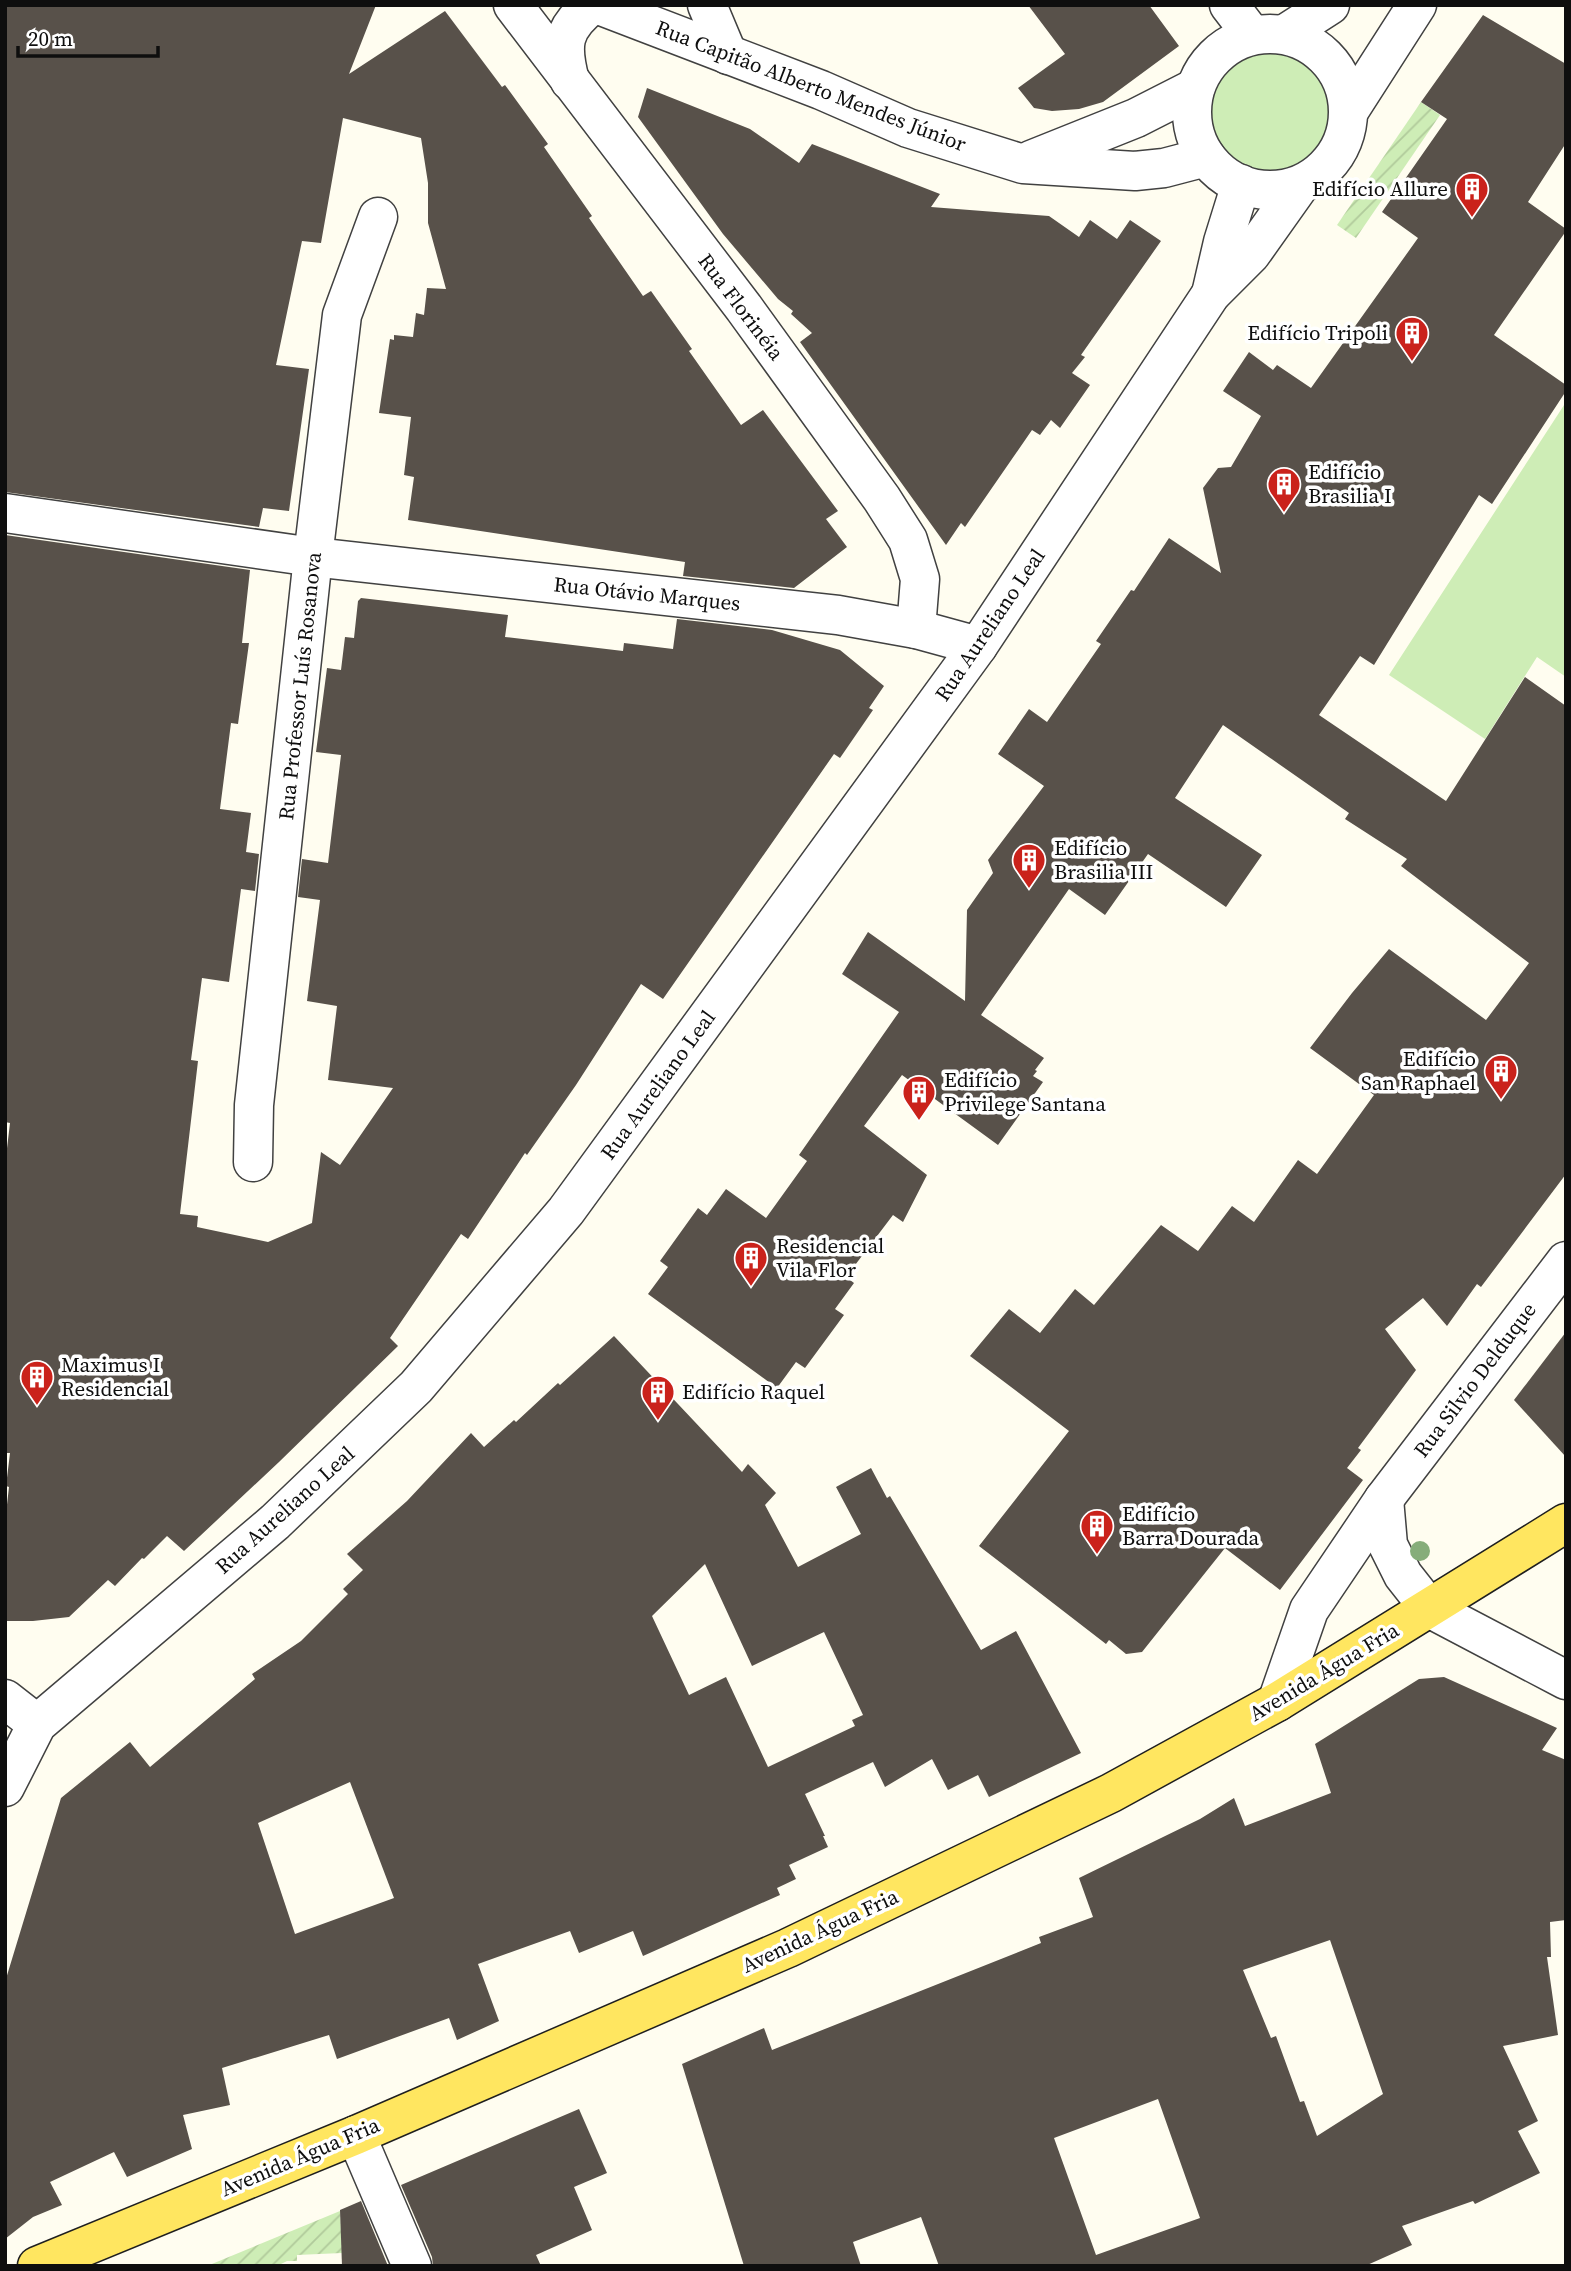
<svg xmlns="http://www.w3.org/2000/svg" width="1571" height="2271" viewBox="0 0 1571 2271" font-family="'Source Serif 4',serif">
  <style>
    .grass { fill: #ceedb6 }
    .garden { fill: url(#garden-furrows) }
    .building { fill: #58514a; fill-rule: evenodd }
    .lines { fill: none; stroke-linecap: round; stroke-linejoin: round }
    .minor-casing { stroke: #414141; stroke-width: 41 }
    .major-casing { stroke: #1f1f1f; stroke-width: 41 }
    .minor { stroke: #fff; stroke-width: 38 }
    .major { stroke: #ffe660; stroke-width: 38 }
    .tree { fill: #86ad7a }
    .labels { text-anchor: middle; stroke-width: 7; stroke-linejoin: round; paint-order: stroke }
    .street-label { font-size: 21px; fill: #0e0e0e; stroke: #fff }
    .poi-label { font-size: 21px; fill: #0e0e0e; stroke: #fff; text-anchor: start }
  </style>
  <defs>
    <pattern id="garden-furrows" width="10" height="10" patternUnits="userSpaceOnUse" patternTransform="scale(1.75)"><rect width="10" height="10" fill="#ceedb6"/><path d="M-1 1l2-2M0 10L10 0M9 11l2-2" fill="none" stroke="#b0ca9b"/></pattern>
  </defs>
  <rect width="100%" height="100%" fill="#fffdf0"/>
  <g class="grass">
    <circle cx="1271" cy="111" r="61"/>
    <polygon points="1566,402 1566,677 1537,657 1485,739 1389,675"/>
  </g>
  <g class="garden">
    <polygon points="1421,102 1440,115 1356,238 1337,225"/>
    <polygon points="340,2211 342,2253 297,2255 297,2261 287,2261 277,2266 207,2266"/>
  </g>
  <g class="building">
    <polygon points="5,5 376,5 349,74 445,11 502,87 505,85 548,144 544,147 592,216 589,218 643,296 651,291 692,349 689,351 741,425 763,410 838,511 826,519 847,547 794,588 683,576 685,562 408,520 414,477 404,475 411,417 379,413 390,339 394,340 394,335 413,337 416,313 424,315 427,288 446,289 428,223 428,183 421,138 343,118 321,243 302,241 276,365 309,369 289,511 263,508 259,527 5,492"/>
    <polygon points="1028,5 1149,5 1179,46 1103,102 1079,109 1052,111 1034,108 1018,88 1065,54"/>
    <polygon points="1483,15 1566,64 1566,143 1528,202 1566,229 1566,231 1494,335 1566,385 1566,391 1492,504 1479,495 1374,665 1360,656 1319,715 1446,801 1525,677 1566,706 1566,1174 1481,1287 1477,1284 1447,1326 1423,1298 1385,1329 1416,1370 1358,1448 1361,1450 1347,1468 1363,1480 1280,1590 1225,1548 1142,1652 1126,1654 1109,1640 1106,1644 979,1546 1069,1431 970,1356 1009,1309 1040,1333 1075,1289 1094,1305 1161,1225 1198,1251 1232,1206 1254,1222 1298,1160 1317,1174 1374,1095 1310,1048 1352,993 1389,949 1486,1020 1529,963 1401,866 1407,859 1345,819 1349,813 1223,725 1175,798 1262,855 1226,907 1148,854 1105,915 1069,889 981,1015 1044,1058 1035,1070 1037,1071 1033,1076 1043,1082 998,1145 902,1075 864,1126 927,1175 903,1222 893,1215 846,1277 854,1283 835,1309 844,1315 805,1368 796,1362 777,1388 648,1294 668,1267 660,1261 698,1208 707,1215 726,1189 766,1218 807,1161 799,1155 899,1012 842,974 868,932 965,1001 967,910 993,873 988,860 1044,786 998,754 1029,709 1047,722 1101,644 1096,641 1131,590 1134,591 1169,538 1221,573 1203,488 1218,468 1231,467 1261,416 1223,391 1249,352 1273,370 1277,365 1311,388 1418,238 1382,212 1447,119 1421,102"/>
    <polygon points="647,88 750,129 799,163 812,144 940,194 931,207 1049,216 1079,237 1090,220 1117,239 1130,220 1161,241 1081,355 1085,357 1072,373 1090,385 1060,428 1051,420 1040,435 1032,430 965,527 961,523 946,545 800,342 812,333 791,314 793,311 778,299 723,234 638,117"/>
    <polygon points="5,535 250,570 242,643 249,643 238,724 231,723 220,809 251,813 246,852 259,854 255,891 241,889 229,982 202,978 191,1060 198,1061 180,1214 198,1216 197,1227 268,1242 312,1223 321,1152 340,1165 393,1088 328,1080 337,1006 307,1001 320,900 298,897 302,859 328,863 341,755 316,752 327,668 341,670 345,637 354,638 358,601 361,598 508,615 505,637 623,651 624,643 673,649 677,619 772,630 840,650 884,686 869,708 873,710 840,758 834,754 663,999 641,984 576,1085 527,1155 525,1153 468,1239 461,1234 390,1338 398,1346 279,1462 184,1551 167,1536 144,1559 142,1558 115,1586 108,1580 69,1617 33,1621 5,1621 5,1522 9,1487 6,1486 10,1453 5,1453 5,1165 10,1123 5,1122"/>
    <polygon points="1566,1332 1566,1457 1514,1400"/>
    <path d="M 614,1336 L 742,1472 L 748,1464 L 776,1493 L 765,1505 L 798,1567 L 861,1534 L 836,1487 L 871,1468 L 887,1498 L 890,1496 L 981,1650 L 1016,1631 L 1081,1753 L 989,1797 L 978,1775 L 948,1790 L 932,1759 L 885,1787 L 873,1762 L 805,1794 L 825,1836 L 823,1836 L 828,1847 L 789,1865 L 796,1879 L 777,1888 L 780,1895 L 643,1956 L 633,1931 L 579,1953 L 570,1931 L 478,1964 L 499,2021 L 457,2040 L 449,2018 L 337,2059 L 329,2035 L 222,2068 L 230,2105 L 183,2115 L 192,2149 L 127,2177 L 114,2152 L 50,2182 L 62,2205 L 33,2217 L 5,2239 L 5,1982 L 61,1798 L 130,1742 L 150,1767 L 255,1679 L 252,1674 L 301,1641 L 348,1594 L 343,1589 L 363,1570 L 347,1554 L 407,1501 L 471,1433 L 484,1447 L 514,1420 L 516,1422 L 558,1383 L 560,1385 ZM 705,1564 L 752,1666 L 824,1632 L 863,1715 L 852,1720 L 855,1726 L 768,1767 L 726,1677 L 689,1695 L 652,1616 ZM 350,1782 L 394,1898 L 295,1934 L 258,1823 Z"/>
    <path d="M 1444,1677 L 1557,1728 L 1542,1750 L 1566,1760 L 1566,1920 L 1550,1922 L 1551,1957 L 1547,1957 L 1558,2035 L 1503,2046 L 1538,2121 L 1518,2131 L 1540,2173 L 1475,2204 L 1473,2201 L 1402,2226 L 1412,2245 L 1365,2266 L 939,2266 L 921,2217 L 853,2242 L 861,2266 L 744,2266 L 682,2064 L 764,2028 L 772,2050 L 1041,1943 L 1039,1937 L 1093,1917 L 1079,1878 L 1200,1819 L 1234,1798 L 1245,1826 L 1331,1793 L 1315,1744 L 1419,1679 ZM 1330,1940 L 1383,2094 L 1317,2136 L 1304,2101 L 1300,2102 L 1276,2036 L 1271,2038 L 1243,1970 ZM 1158,2099 L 1200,2218 L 1096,2255 L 1054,2138 Z"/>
    <polygon points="579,2109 607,2173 574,2187 592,2230 536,2255 541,2266 433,2266 432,2257 401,2185"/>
    <polygon points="361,2201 388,2266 342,2266 340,2210"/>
  </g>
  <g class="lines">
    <defs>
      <g id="minor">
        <polyline points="513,5 744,308 882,499 908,540 920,579 916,629"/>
        <polyline points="599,5 821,90 908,128 1023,164 1135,171 1164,168 1206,157"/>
        <polyline points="707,5 728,55"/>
        <polyline points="1229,5 1252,35"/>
        <circle cx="1270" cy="112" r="78"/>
        <polyline points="1285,34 1330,5"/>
        <path d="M 570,81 C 561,46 561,29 592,5"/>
        <polyline points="1349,111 1417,5"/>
        <polyline points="1031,160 1136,118 1195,88"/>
        <polyline points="1211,294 1223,242 1241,184"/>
        <polyline points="5,513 313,557 838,615 916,629 978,646"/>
        <polyline points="253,1162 254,1105 313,557 342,315 378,217"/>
        <polyline points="1384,1499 1388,1545 1403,1575 1429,1608 1566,1680"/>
        <polyline points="5,1699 37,1724"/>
        <polyline points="1277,1702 1309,1610 1384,1499 1566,1261"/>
        <polyline points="5,1787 37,1724 275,1522 416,1387 566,1211 978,646 1211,294 1251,254 1300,185"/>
        <polyline points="356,2135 412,2266"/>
      </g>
      <polyline id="major" points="37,2266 356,2135 788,1948 1111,1793 1277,1702 1566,1523"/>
    </defs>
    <use href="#minor" class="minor-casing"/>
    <use href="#major" class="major-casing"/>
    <use href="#minor" class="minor"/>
    <use href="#major" class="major"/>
  </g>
  <circle class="tree" cx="1420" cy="1551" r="10"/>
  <defs>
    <symbol id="building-pin" viewBox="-11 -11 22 30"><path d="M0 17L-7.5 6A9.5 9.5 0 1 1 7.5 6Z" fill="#ca221b" stroke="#fff"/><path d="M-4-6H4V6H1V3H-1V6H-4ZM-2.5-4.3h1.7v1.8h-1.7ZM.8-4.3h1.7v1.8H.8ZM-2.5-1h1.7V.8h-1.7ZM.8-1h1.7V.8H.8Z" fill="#fff"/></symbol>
  </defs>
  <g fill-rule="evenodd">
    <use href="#building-pin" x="1453" y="170" width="38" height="52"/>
    <use href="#building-pin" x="1393" y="314" width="38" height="52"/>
    <use href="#building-pin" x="1265" y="465" width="38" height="52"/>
    <use href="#building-pin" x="1010" y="841" width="38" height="52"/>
    <use href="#building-pin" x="1482" y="1052" width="38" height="52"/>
    <use href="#building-pin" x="900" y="1073" width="38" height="52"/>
    <use href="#building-pin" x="732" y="1239" width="38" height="52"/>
    <use href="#building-pin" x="18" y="1358" width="38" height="52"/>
    <use href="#building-pin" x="639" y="1373" width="38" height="52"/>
    <use href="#building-pin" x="1078" y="1507" width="38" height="52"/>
  </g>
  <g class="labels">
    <g class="street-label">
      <text transform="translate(811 86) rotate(21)" y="7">Rua Capitão Alberto Mendes Júnior</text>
      <text transform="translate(741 307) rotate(53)" y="7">Rua Florinéia</text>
      <text transform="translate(647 594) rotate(6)" y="7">Rua Otávio Marques</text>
      <text transform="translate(990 625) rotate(-56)" y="7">Rua Aureliano Leal</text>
      <text transform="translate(300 686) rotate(-84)" y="7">Rua Professor Luís Rosanova</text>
      <text transform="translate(658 1085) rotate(-54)" y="7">Rua Aureliano Leal</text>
      <text transform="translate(1475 1380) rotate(-53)" y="7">Rua Silvio Delduque</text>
      <text transform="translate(285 1510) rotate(-42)" y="7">Rua Aureliano Leal</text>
      <text transform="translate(1324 1672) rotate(-31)" y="7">Avenida Água Fria</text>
      <text transform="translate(820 1931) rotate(-25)" y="7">Avenida Água Fria</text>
      <text transform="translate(300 2157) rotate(-23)" y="7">Avenida Água Fria</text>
    </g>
    <g class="poi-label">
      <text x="1448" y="196" text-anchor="end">Edifício Allure</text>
      <text x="1388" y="340" text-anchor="end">Edifício Tripoli</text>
      <text x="1308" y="479">Edifício<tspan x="1308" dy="24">Brasilia I</tspan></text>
      <text x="1054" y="855">Edifício<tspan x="1054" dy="24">Brasilia III</tspan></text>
      <text x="1476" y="1066" text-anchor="end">Edifício<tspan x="1476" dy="24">San Raphael</tspan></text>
      <text x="944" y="1087">Edifício<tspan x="944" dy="24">Privilege Santana</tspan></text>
      <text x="776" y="1253">Residencial<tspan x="776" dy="24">Vila Flor</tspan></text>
      <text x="61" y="1372">Maximus I<tspan x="61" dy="24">Residencial</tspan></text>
      <text x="682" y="1399">Edifício Raquel</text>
      <text x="1122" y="1521">Edifício<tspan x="1122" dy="24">Barra Dourada</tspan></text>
    </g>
  </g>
  <rect width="1571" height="2271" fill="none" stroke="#0e0e0e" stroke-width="14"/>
  <path d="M18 46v10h140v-10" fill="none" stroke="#0e0e0e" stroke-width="3.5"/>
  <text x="28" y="46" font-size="21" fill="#0e0e0e" stroke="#ffffff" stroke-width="5" paint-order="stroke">20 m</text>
</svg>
